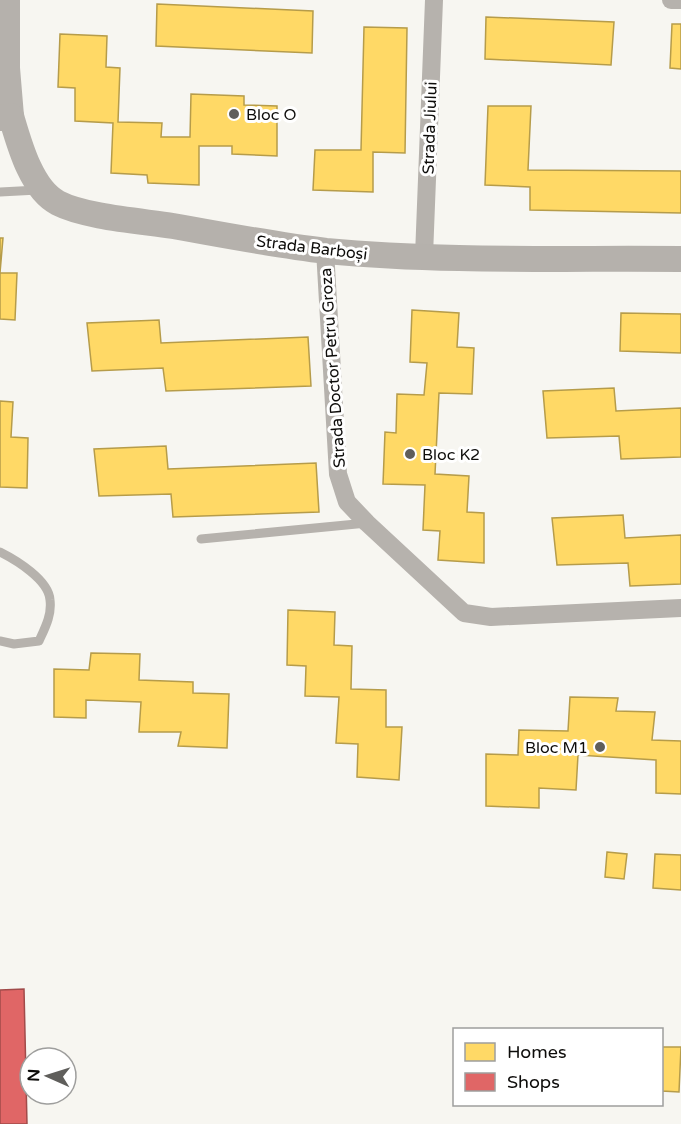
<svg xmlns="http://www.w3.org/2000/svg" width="681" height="1124" viewBox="0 0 681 1124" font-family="'Varela Round',sans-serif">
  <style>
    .homes { fill: #ffd966; stroke: #b69c4a; stroke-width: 1.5 }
    .shops { fill: #e06666; stroke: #a14b4a; stroke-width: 1.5 }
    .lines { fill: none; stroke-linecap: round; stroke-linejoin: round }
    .lane { stroke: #b6b2ad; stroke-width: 9 }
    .street { stroke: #b6b2ad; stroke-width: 18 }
    .secondary { stroke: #b5b1ac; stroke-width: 26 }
    .poi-dot { fill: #5f5e5b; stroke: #fff; stroke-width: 2 }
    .labels { text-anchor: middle; stroke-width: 6; stroke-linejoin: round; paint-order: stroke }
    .poi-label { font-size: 16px; fill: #0d0c0a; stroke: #fff; text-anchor: start }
    .street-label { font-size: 16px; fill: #0d0c0a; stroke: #fff }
  </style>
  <rect width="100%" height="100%" fill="#f7f6f1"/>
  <g class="homes">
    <polygon points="157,4 313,11 312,53 156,46"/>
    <polygon points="486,17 614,22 611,65 485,59"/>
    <polygon points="672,24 681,24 681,69 670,68"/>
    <polygon points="364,27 407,28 405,153 373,152 373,192 313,190 315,150 361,150"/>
    <polygon points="60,34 107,36 106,67 120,68 118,122 162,123 161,137 190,137 191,94 244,96 244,105 277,106 277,156 232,154 232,146 199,146 199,185 148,183 147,175 111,173 113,123 75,121 75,88 58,87"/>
    <polygon points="488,106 531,106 528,170 681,171 681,213 530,210 530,187 485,185"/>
    <polygon points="0,238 3,238 0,273 17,273 15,320 0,319"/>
    <polygon points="412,310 459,313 457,347 474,348 472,394 439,393 435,474 469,476 467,512 484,513 484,563 438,560 440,531 423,530 425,485 383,484 385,432 396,433 397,394 424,395 427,363 410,362"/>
    <polygon points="621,313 681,314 681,353 620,351"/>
    <polygon points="159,320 161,343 308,337 311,386 166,391 163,368 92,371 87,323"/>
    <polygon points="614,388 616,411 681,408 681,457 621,459 619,436 547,438 543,391"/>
    <polygon points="0,401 13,402 11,437 28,438 27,488 0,487"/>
    <polygon points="166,446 168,469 316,463 319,512 173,517 171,494 99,496 94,449"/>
    <polygon points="623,515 625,538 681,535 681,584 630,586 628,563 557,565 552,518"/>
    <polygon points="288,610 335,612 334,645 352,646 351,689 386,690 386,727 402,727 399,780 357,777 358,744 336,743 339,697 305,696 306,666 287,665"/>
    <polygon points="91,653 140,654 139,680 193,682 193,693 229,694 227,748 178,746 181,732 139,732 141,702 86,700 86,718 54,717 54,669 89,670"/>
    <polygon points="570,697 618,698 616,711 655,712 652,740 681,741 681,794 656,793 656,760 578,755 576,790 539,788 539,808 486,806 486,754 518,755 519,730 568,731"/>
    <polygon points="607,852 627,854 624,879 605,877"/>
    <polygon points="655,854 681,855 681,890 653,888"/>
    <polygon points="662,1047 681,1047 679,1092 662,1091"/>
  </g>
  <polygon class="shops" points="24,989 27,1124 0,1124 0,990"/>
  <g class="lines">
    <g class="lane">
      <polyline points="0,192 38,190"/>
      <polyline points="201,539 367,523"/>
      <path d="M 0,552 C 16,560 49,580 50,600 C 52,615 45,628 39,641 L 14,644 L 0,641"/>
    </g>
    <g class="street">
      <polyline points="671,0 681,0"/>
      <polyline points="325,250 338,474 347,502 367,523 464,613 491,617 681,608"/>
      <polyline points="424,256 434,0"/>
    </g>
    <g class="secondary">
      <polyline points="7,0 7,68 11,116"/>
      <path d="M 0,118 L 11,116 C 19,143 31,189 58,203 C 85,217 141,221 173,226 C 224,235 275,245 326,251 C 444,262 563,258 681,259"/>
    </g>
  </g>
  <g class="poi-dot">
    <circle cx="234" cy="114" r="6"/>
    <circle cx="410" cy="454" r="6"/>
    <circle cx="600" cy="747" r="6"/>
  </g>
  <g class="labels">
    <g class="poi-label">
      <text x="246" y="120">Bloc O</text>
      <text x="422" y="460">Bloc K2</text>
      <text x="588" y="753" text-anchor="end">Bloc M1</text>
    </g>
    <g class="street-label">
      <text transform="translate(429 128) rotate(-88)" y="6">Strada Jiului</text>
      <text transform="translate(312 247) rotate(7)" y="6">Strada Barboși</text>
      <text transform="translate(332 368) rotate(-94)" y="6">Strada Doctor Petru Groza</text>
    </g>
  </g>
  <rect x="453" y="1028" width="210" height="78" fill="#ffffff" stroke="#9e9e9d" stroke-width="1.5"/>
  <rect x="465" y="1043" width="30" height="18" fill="#ffd966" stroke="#9e9e9d" stroke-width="1.5"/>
  <text x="507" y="1058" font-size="18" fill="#0d0c0a">Homes</text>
  <rect x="465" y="1073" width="30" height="18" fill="#e06666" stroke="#9e9e9d" stroke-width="1.5"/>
  <text x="507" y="1088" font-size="18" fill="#0d0c0a">Shops</text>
  <g transform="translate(48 1076) rotate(273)"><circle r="28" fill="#ffffff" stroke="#9e9e9d" stroke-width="1.5"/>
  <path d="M0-4.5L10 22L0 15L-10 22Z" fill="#5f5e5b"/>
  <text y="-9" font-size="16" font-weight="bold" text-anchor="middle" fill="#0d0c0a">N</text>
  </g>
</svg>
